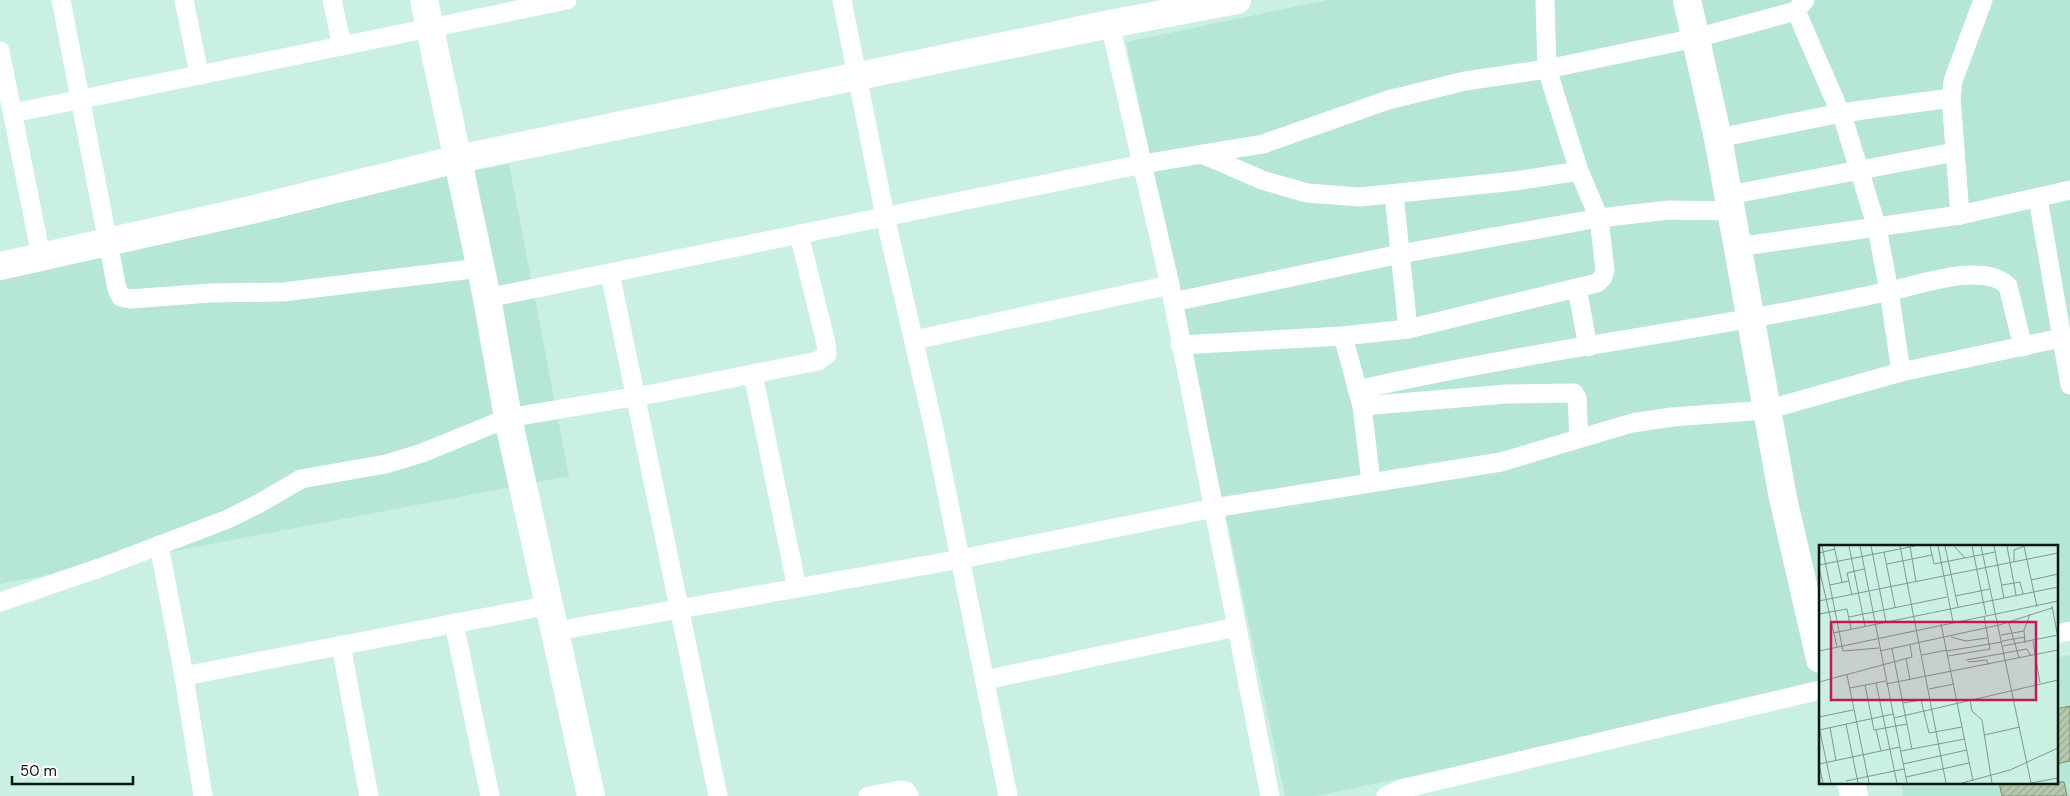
<svg xmlns="http://www.w3.org/2000/svg" width="2070" height="796" viewBox="0 0 2070 796" font-family="'DM Sans',sans-serif">
  <style>
    .built { fill: #b6e6d4 }
    .building { fill: url(#building-hatch); stroke: #7a8c71 }
    .lines { fill: none; stroke-linecap: round; stroke-linejoin: round }
    .street { stroke: #fff; stroke-width: 19 }
    .secondary { stroke: #fff; stroke-width: 28 }
    .inset-road { fill: none; stroke: #7d9a8f; stroke-width: 1 }
    .view { fill: #c2185b; fill-opacity: 0.15; stroke: #c2185b; stroke-width: 2.5 }
    .inset-edge { fill: none; stroke: #0a1813; stroke-width: 2.5 }
  </style>
  <defs>
    <pattern id="building-hatch" width="6" height="6" patternUnits="userSpaceOnUse" patternTransform="scale(1.25)"><rect width="6" height="6" fill="#b5c9ac"/><path d="M-1 1l2-2M0 6l6-6M5 7l2-2" fill="none" stroke="#9aac93"/></pattern>
  </defs>
  <rect width="100%" height="100%" fill="#c9f0e1"/>
  <g class="built">
    <polygon points="1327,0 2070,0 2070,640 2056,642 2056,546 1820,546 1820,691 1316,796 1285,796 1126,42"/>
    <polygon points="509,164 569,476 0,584 0,260"/>
    <polygon points="2070,655 2070,796 1903,796 1901,782 2056,782 2056,658"/>
  </g>
  <g class="building">
    <polygon points="2070,706 2070,761 2056,764 2056,709"/>
    <polygon points="1999,782 2064,782 2067,796 2002,796"/>
  </g>
  <g class="lines">
    <g class="street">
      <polyline points="61,0 117,289 121,297 130,299 210,293 283,292 480,268"/>
      <polyline points="184,0 199,74"/>
      <polyline points="332,0 342,46"/>
      <polyline points="842,0 885,216 934,429 1008,796"/>
      <polyline points="1796,11 1844,121 1877,228 1889,291 1901,372"/>
      <polyline points="1110,24 1170,285 1270,796"/>
      <polyline points="0,51 39,246 45,252 54,254"/>
      <polyline points="13,113 567,0"/>
      <polyline points="1718,138 1841,113 1951,98"/>
      <polyline points="1202,154 1262,180 1307,193 1360,197 1515,181 1579,171"/>
      <polyline points="1394,194 1408,329"/>
      <polyline points="1729,195 1955,152"/>
      <polyline points="2038,198 2070,385"/>
      <polyline points="1960,215 1951,98 1953,81 1983,0"/>
      <polyline points="1737,247 1960,215 2070,190"/>
      <polyline points="610,273 718,796"/>
      <polyline points="1577,288 1588,347"/>
      <polyline points="487,298 1143,164 1263,144 1388,100 1465,81 1547,69 1696,38 1796,11 1805,0"/>
      <polyline points="1173,302 1400,254 1599,218 1669,210 1731,211"/>
      <polyline points="1343,336 1362,406 1371,482"/>
      <polyline points="914,340 1170,285"/>
      <polyline points="1180,345 1343,336 1408,329 1597,283 1603,277 1605,270 1599,218 1579,171 1547,69 1545,0"/>
      <polyline points="753,374 797,588"/>
      <path d="M 1357,390 C 1537,349 1720,329 1899,289 C 1927,282 1986,263 2008,286 L 2023,347"/>
      <polyline points="1362,406 1507,394 1574,393 1577,398 1579,438"/>
      <polyline points="159,545 184,676 203,796"/>
      <polyline points="0,602 105,566 228,519 260,503 301,479 386,464 422,453 508,418 657,393 818,361 827,354 826,343 799,234"/>
      <polyline points="454,623 490,796"/>
      <polyline points="556,631 961,559 1214,508 1501,462 1632,423 1672,417 1766,410 1901,372 2070,336"/>
      <polyline points="2056,634 2070,631"/>
      <polyline points="341,645 369,796"/>
      <polyline points="184,676 550,605"/>
      <polyline points="985,680 1236,627"/>
      <polyline points="868,796 901,790 906,791 909,796"/>
      <polyline points="1386,796 1402,789 1820,690"/>
    </g>
    <g class="secondary">
      <polyline points="424,0 487,298 508,418 591,796"/>
      <polyline points="1687,0 1718,138 1783,498 1820,659"/>
      <polyline points="0,266 251,210 458,159 1110,24 1237,0"/>
      <polyline points="1851,782 1854,796"/>
    </g>
  </g>
  <g transform="translate(1819 545)">
    <rect width="239" height="239" fill="#c9f0e1"/>
    <path class="inset-road" d="M 3,1 L 24,106 L 60,103M 15,1 L 23,37M 30,1 L 46,81M 41,1 L 88,238M 52,1 L 67,77M 81,1 L 127,238M 91,1 L 97,37M 111,1 L 115,19 L 176,7M 119,1 L 134,77M 126,1 L 139,62M 135,1 L 146,13M 153,1 L 167,70M 162,1 L 212,238M 175,1 L 185,53M 188,1 L 197,50M 205,1 L 218,62M 65,7 L 76,62M 0,8 L 16,4M 195,17 L 195,5 L 206,1M 68,19 L 113,10M 0,20 L 96,1M 0,23 L 18,102M 212,35 L 239,29M 11,40 L 30,36M 183,40 L 201,37 L 204,49M 33,50 L 28,28 L 45,24M 136,51 L 171,44M 0,56 L 239,8M 233,61 L 239,93M 0,69 L 28,64 L 32,84M 30,72 L 128,52M 190,78 L 200,113M 122,79 L 154,236M 14,88 L 239,42M 182,90 L 205,86M 132,92 L 147,96 L 168,93M 183,96 L 206,92M 214,96 L 221,138M 206,98 L 205,85 L 211,69M 184,101 L 239,90M 73,104 L 93,204M 0,106 L 239,56M 61,106 L 180,80 L 233,63M 128,106 L 183,97M 103,110 L 128,105M 129,111 L 171,104 L 165,71M 87,114 L 91,135M 147,115 L 208,104 L 212,111M 149,117 L 168,115 L 169,120M 28,130 L 50,238M 0,137 L 93,112 L 91,100M 57,138 L 78,238M 67,139 L 239,105M 46,140 L 55,185 L 88,179M 31,143 L 67,136M 110,144 L 135,139M 151,154 L 153,166 L 163,175 L 173,238M 84,158 L 102,155 L 110,188 L 143,182M 0,172 L 34,165M 75,173 L 239,135M 27,179 L 39,238M 0,182 L 12,238M 11,182 L 17,216M 0,185 L 74,169M 57,185 L 62,206M 165,190 L 201,182M 82,206 L 146,194M 0,219 L 81,202M 0,219 L 4,238M 84,219 L 148,205M 87,232 L 150,218M 27,236 L 85,224M 143,238 L 191,225 L 239,203M 212,238 L 239,233"/>
    <path class="view" d="M 12,77 L 217,77 L 217,155 L 12,155 Z"/>
    <rect width="239" height="239" class="inset-edge"/>
  </g>
  <path d="M12 776v8h121v-8" fill="none" stroke="#0a1813" stroke-width="2.5"/>
  <text x="20" y="776" font-size="15" fill="#0a1813" stroke="#ffffff" stroke-width="4" paint-order="stroke">50 m</text>
</svg>
